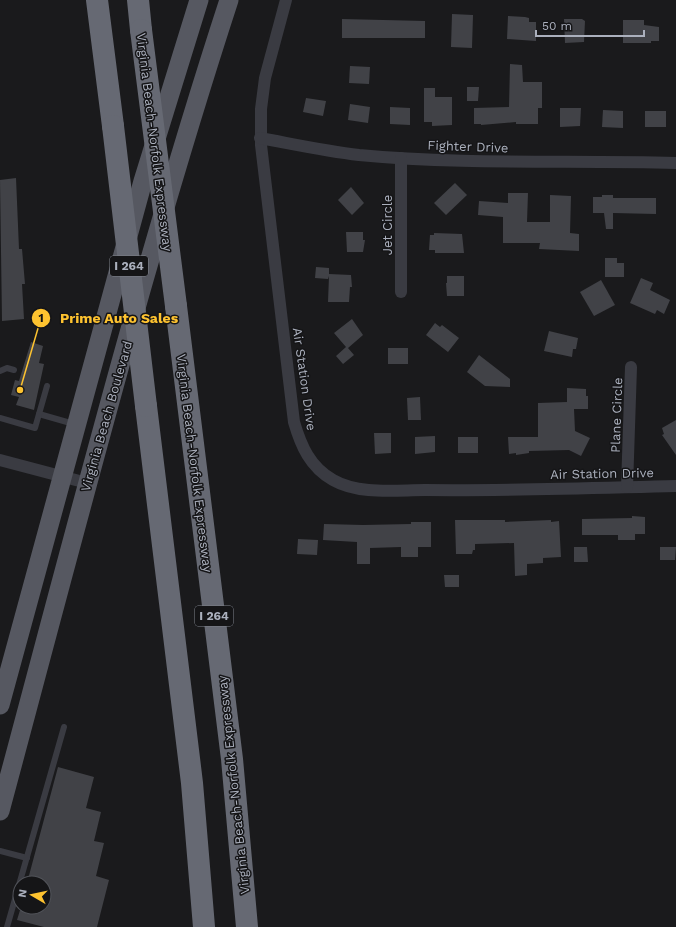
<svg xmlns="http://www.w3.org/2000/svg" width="676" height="927" viewBox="0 0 676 927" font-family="'Work Sans',sans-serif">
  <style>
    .building { fill: #414247 }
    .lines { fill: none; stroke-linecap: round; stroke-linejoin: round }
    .service { stroke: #3a3b42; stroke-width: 6 }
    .minor { stroke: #3a3b42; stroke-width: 12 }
    .primary { stroke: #565861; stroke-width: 19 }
    .motorway { stroke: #666973; stroke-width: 22 }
    .motorway-bridge { stroke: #666973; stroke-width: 22 }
    .labels { text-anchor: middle; stroke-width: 3; stroke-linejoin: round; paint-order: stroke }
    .shield { fill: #151517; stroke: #7e828b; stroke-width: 1 }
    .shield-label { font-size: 12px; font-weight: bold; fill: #abb0bd }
    .street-label { font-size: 13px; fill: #abb0bd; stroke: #151517 }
    .leader { fill: none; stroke: #fec330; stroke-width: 1.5 }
    .callout-dot { fill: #fec330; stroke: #151517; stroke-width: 1.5 }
    .mark-label { font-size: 12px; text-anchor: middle; font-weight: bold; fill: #111 }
    .callout-label { font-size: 14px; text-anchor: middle; font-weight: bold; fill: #fec330; stroke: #151517; stroke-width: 3; stroke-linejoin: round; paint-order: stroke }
  </style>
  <rect width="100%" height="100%" fill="#1a1a1c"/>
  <g class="building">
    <polygon points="452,14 473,15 472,48 451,47"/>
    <polygon points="508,16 525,17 529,18 529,22 536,22 536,41 507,39"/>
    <polygon points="342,19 425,21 425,38 342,38"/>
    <polygon points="564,19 582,19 585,21 584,42 565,43"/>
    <polygon points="623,20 644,20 644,25 659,27 659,41 651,41 651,43 623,43"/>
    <polygon points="510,64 522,65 523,82 542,82 542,108 538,108 538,124 516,124 516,122 481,125 481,124 474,124 474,108 509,107"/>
    <polygon points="350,66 370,67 369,84 349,83"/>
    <polygon points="467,87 479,87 478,101 467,101"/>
    <polygon points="424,88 435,88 435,97 452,97 452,125 432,126 432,122 424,122"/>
    <polygon points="306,98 326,101 323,116 303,112"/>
    <polygon points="350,104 370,107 368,123 348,120"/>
    <polygon points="390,107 410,108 410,125 390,124"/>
    <polygon points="560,108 581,108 580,126 560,127"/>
    <polygon points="603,110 623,111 623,128 602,127"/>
    <rect x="645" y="111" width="21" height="16"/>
    <polygon points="16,178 19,249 22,249 25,284 22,284 24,319 2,321 0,180"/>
    <polygon points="455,183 467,195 446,215 434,203"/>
    <polygon points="351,187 364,203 352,215 338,200"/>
    <polygon points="508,193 528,193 527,222 550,222 550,195 571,196 570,233 579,234 579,251 539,249 540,243 503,243 503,217 478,215 479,201 508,203"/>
    <polygon points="602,195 613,195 613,198 656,198 656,214 613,213 613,229 606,229 604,213 593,213 593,197 602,197"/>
    <polygon points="346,232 363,232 363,240 365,240 363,252 347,252"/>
    <polygon points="434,233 462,234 464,253 435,253 435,250 429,250 430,235 434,235"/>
    <polygon points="605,258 617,258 617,263 624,263 624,277 605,277"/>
    <polygon points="316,267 329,268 329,274 351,275 352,287 350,287 349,302 328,302 329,276 328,279 315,278"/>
    <polygon points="447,276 464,276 464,296 447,296 446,283 447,283"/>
    <polygon points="641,278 653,283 650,290 670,300 664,314 657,310 655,314 630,303"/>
    <polygon points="601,280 615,305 594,316 580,292"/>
    <polygon points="352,319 363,335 348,348 354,355 343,364 336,356 346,347 334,333"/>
    <polygon points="435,323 440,327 442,325 459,338 448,352 426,335"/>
    <polygon points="549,331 578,338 576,349 573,349 572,357 544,351"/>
    <polygon points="31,342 43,346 39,363 44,364 34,410 16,405 19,397 11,395 15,380 19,381"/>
    <rect x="388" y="348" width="20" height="16"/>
    <polygon points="479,355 510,379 510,387 485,386 467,372"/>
    <polygon points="567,388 586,389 586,396 588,396 588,409 574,409 575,431 590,438 581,456 569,450 529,451 529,453 516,455 516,453 509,454 508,437 538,437 538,403 567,402"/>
    <polygon points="420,397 421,420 408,420 407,398"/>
    <polygon points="676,420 676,455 662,435 664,434 662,428"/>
    <polygon points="374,433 391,433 391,453 375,454"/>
    <polygon points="435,436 435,452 415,454 415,437"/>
    <rect x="458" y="437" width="20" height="16"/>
    <polygon points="632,516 645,517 645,534 635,534 635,540 618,540 618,535 582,535 582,519 632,518"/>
    <polygon points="455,520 505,520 505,522 551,520 551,522 559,521 561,557 543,558 543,563 527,564 527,575 515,576 514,543 475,544 475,550 473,550 472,554 456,554"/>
    <polygon points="411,522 431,522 431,547 418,547 418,557 401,557 401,547 370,548 370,564 357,564 357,542 323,540 324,524 363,525 411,524"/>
    <polygon points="298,539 318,540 317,555 297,554"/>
    <polygon points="574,547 587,547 588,562 574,562"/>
    <polygon points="660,547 676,547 675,560 660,560"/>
    <polygon points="444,575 459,575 459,587 445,587"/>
    <polygon points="58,767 94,777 86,808 101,812 94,841 104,843 96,876 109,880 97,927 44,927 17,920 21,907 44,907 44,883 27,883"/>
  </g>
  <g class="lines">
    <g class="service">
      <polyline points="0,371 7,368 14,370"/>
      <polyline points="39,414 74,424"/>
      <polyline points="0,418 35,428 47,386"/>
      <polyline points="0,851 27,858"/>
      <polyline points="7,927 64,727"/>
    </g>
    <g class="minor">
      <path d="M 286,0 L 265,78 L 261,109 L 261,145 L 294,422 C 301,446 310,467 333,480 C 359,495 396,490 425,490 C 509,491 592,488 676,486"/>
      <path d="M 260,138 C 293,144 325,151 359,155 C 464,165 570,160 676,163"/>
      <polyline points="401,158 401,292"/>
      <polyline points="0,460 87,483"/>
      <polyline points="627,487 631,367"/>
    </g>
    <g class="primary">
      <polyline points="0,705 143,181 199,0"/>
      <path d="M 0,811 C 73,540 142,267 229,0"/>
    </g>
    <g class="motorway">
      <polyline points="97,0 113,126"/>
      <polyline points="138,0 141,30"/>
      <polyline points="176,306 232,759 247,927"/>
      <polyline points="146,406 192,783 204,927"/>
    </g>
    <g class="motorway-bridge">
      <polyline points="141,30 176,306"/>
      <polyline points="113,126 146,406"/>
    </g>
  </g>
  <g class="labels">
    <g class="shield">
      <rect x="110" y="256" width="38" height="20" rx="3"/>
      <rect x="195" y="606" width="38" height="20" rx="3"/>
    </g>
    <g class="shield-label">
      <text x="129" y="270">I 264</text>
      <text x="214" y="620">I 264</text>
    </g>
    <g class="street-label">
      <text transform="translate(155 142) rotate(83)" y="5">Virginia Beach-Norfolk Expressway</text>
      <text transform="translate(468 146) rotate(2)" y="5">Fighter Drive</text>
      <text transform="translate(387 225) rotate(-90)" y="5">Jet Circle</text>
      <text transform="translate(305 379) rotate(82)" y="5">Air Station Drive</text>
      <text transform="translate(616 415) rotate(-88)" y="5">Plane Circle</text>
      <text transform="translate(106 416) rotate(-74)" y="5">Virginia Beach Boulevard</text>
      <text transform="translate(195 463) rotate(83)" y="5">Virginia Beach-Norfolk Expressway</text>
      <text transform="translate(602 473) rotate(-1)" y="5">Air Station Drive</text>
      <text transform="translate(233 785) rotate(-96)" y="5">Virginia Beach-Norfolk Expressway</text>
    </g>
  </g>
  <path class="leader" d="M20 390L41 318"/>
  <g class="callout-dot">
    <circle cx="20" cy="390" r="4"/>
    <circle cx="41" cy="318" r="10"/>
  </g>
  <g class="mark-label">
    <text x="41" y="322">1</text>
  </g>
  <g class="callout-label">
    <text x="119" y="323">Prime Auto Sales</text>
  </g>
  <g transform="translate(32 895) rotate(279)"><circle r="19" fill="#151517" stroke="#515359"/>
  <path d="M0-3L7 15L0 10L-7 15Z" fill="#fec330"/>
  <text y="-6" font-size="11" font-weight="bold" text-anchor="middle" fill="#abb0bd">N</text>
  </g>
  <path d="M536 30v6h108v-6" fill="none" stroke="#abb0bd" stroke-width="2"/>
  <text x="542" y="30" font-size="12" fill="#abb0bd" stroke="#151517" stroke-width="3" paint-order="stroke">50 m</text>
</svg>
